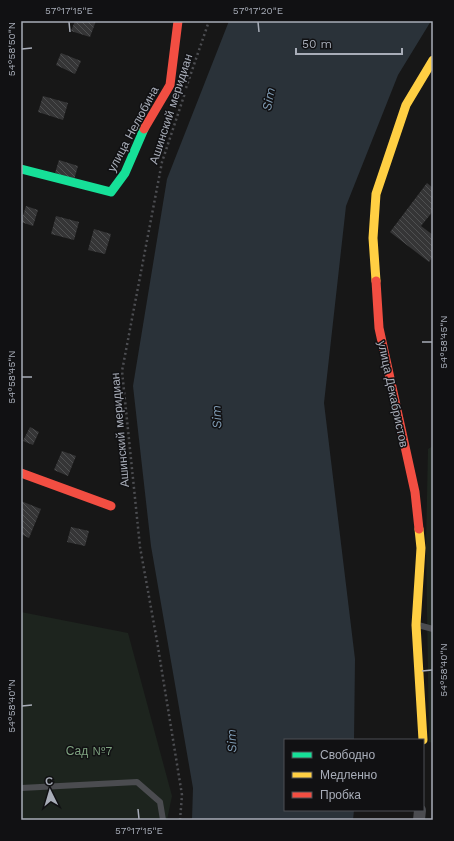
<svg xmlns="http://www.w3.org/2000/svg" width="454" height="841" viewBox="0 0 454 841" font-family="'Work Sans',sans-serif">
  <style>
    .garden { fill: #1d241e }
    .water { fill: #2a3239 }
    .building { fill: url(#building-back-hatch) }
    .lines { fill: none; stroke-linecap: round; stroke-linejoin: round }
    .path { stroke: #4d4e52; stroke-width: 2.5; stroke-dasharray: 2 3; stroke-linecap: butt }
    .lane { stroke: #4b4c50; stroke-width: 6 }
    .street { stroke: #4b4c50; stroke-width: 12 }
    .fast { stroke: #16e098; stroke-width: 9 }
    .slow { stroke: #ffcf43; stroke-width: 9 }
    .jam { stroke: #f24e42; stroke-width: 9 }
    .ticks { fill: none; stroke: #a8adb8; stroke-width: 1.5 }
    .labels { text-anchor: middle; stroke-width: 3; stroke-linejoin: round; paint-order: stroke }
    .street-label { font-size: 12px; fill: #a8adb8; stroke: #111113 }
    .park-label { font-size: 12px; fill: #7fa381; stroke: #111113 }
    .water-label { font-size: 13px; font-style: italic; fill: #7f9bb3; stroke: #111113 }
    .neatline { fill: none; stroke: #a8adb8; stroke-width: 1.5 }
    .ticks-label { font-size: 10px; text-anchor: middle; fill: #a8adb8 }
  </style>
  <defs>
    <pattern id="building-back-hatch" width="6" height="6" patternUnits="userSpaceOnUse"><rect width="6" height="6" fill="#353536"/><path d="M-1 5l2 2M0 0l6 6M5-1l2 2" fill="none" stroke="#4f5051"/></pattern>
  </defs>
  <rect width="100%" height="100%" fill="#171717"/>
  <g class="garden">
    <polygon points="433,446 433,743 429,742 426,545 428,449"/>
    <polygon points="21,612 128,633 172,796 167,820 21,820"/>
  </g>
  <polygon class="water" points="229,21 431,21 398,75 346,206 324,403 355,659 354,740 285,740 285,810 354,810 353,820 192,820 193,788 151,546 133,386 167,179"/>
  <g class="building">
    <polygon points="75,21 96,21 90,37 71,31"/>
    <polygon points="61,53 81,61 75,74 56,65"/>
    <polygon points="43,96 68,103 63,120 38,112"/>
    <polygon points="59,160 78,166 74,180 55,173"/>
    <polygon points="427,183 433,188 433,211 421,226 433,235 433,256 429,262 390,232"/>
    <polygon points="26,206 38,210 33,226 21,222"/>
    <polygon points="56,216 79,222 74,240 51,234"/>
    <polygon points="94,229 111,234 105,254 88,250"/>
    <polygon points="30,427 39,432 33,445 23,441"/>
    <polygon points="62,451 76,456 68,476 54,470"/>
    <polygon points="21,501 41,509 29,538 21,534"/>
    <polygon points="71,527 89,531 85,546 67,542"/>
  </g>
  <g class="lines">
    <g class="path">
      <polyline points="186,88 209,21"/>
      <polyline points="180,820 182,795 157,641 140,547 122,371 162,162 185,93"/>
    </g>
    <g class="lane">
      <polyline points="418,625 433,629"/>
      <polyline points="21,788 137,782 160,802 163,820"/>
    </g>
    <polyline class="street" points="419,820 420,810"/>
    <polyline class="fast" points="21,169 111,192 125,173 144,129"/>
    <g class="slow">
      <polyline points="376,281 373,238 376,194 406,105 433,60"/>
      <polyline points="419,529 421,548 416,625 423,740"/>
    </g>
    <g class="jam">
      <polyline points="144,129 170,85 178,21"/>
      <polyline points="376,281 379,328 415,492 419,529"/>
      <polyline points="21,473 111,506"/>
    </g>
  </g>
  <path class="ticks" d="M 69,22 L 70,32M 258,22 L 259,32M 22,49 L 32,48M 422,342 L 432,342M 22,377 L 32,377M 422,671 L 432,670M 22,706 L 32,705M 138,809 L 139,819"/>
  <g class="labels">
    <g class="street-label">
      <text transform="translate(171 109) rotate(-72)" y="4">Ашинский меридиан</text>
      <text transform="translate(133 129) rotate(-62)" y="4">улица Нелюбина</text>
      <text transform="translate(393 394) rotate(78)" y="4">улица Декабристов</text>
      <text transform="translate(120 430) rotate(-95)" y="4">Ашинский меридиан</text>
    </g>
    <g class="park-label">
      <text x="89" y="755">Сад №7</text>
    </g>
    <g class="water-label">
      <text transform="translate(268 99) rotate(-79)" y="5">Sim</text>
      <text transform="translate(216 417) rotate(-93)" y="5">Sim</text>
      <text transform="translate(231 741) rotate(-93)" y="5">Sim</text>
    </g>
  </g>
  <rect width="454" height="841" fill="none" stroke="#111113" stroke-width="44"/>
  <rect x="284" y="739" width="140" height="72" fill="#111113" stroke="#4d4f55"/>
  <rect x="292" y="752" width="20" height="6" fill="#16e098" stroke="#4d4f55"/>
  <text x="320" y="759" font-size="12" fill="#a8adb8">Свободно</text>
  <rect x="292" y="772" width="20" height="6" fill="#ffcf43" stroke="#4d4f55"/>
  <text x="320" y="779" font-size="12" fill="#a8adb8">Медленно</text>
  <rect x="292" y="792" width="20" height="6" fill="#f24e42" stroke="#4d4f55"/>
  <text x="320" y="799" font-size="12" fill="#a8adb8">Пробка</text>
  <g transform="translate(50 791) rotate(355)" stroke="#111113" stroke-width="3" paint-order="stroke">
  <path d="M0-3L7 15L0 10L-7 15Z" fill="#a8adb8"/>
  <text y="-6" font-size="11" font-weight="bold" text-anchor="middle" fill="#a8adb8">С</text>
  </g>
  <path d="M296 48v6h106v-6" fill="none" stroke="#a8adb8" stroke-width="2"/>
  <text x="302" y="48" font-size="12" fill="#a8adb8" stroke="#111113" stroke-width="3" paint-order="stroke">50 m</text>
  <rect x="22" y="22" width="410" height="797" class="neatline"/>
  <g class="ticks-label">
    <text x="69" y="14">57°17'15"E</text>
    <text x="258" y="14">57°17'20"E</text>
    <text transform="translate(11 49) rotate(-90)" y="4">54°58'50"N</text>
    <text transform="translate(443 342) rotate(-90)" y="4">54°58'45"N</text>
    <text transform="translate(11 377) rotate(-90)" y="4">54°58'45"N</text>
    <text transform="translate(443 670) rotate(-90)" y="4">54°58'40"N</text>
    <text transform="translate(11 706) rotate(-90)" y="4">54°58'40"N</text>
    <text x="139" y="834">57°17'15"E</text>
  </g>
</svg>
